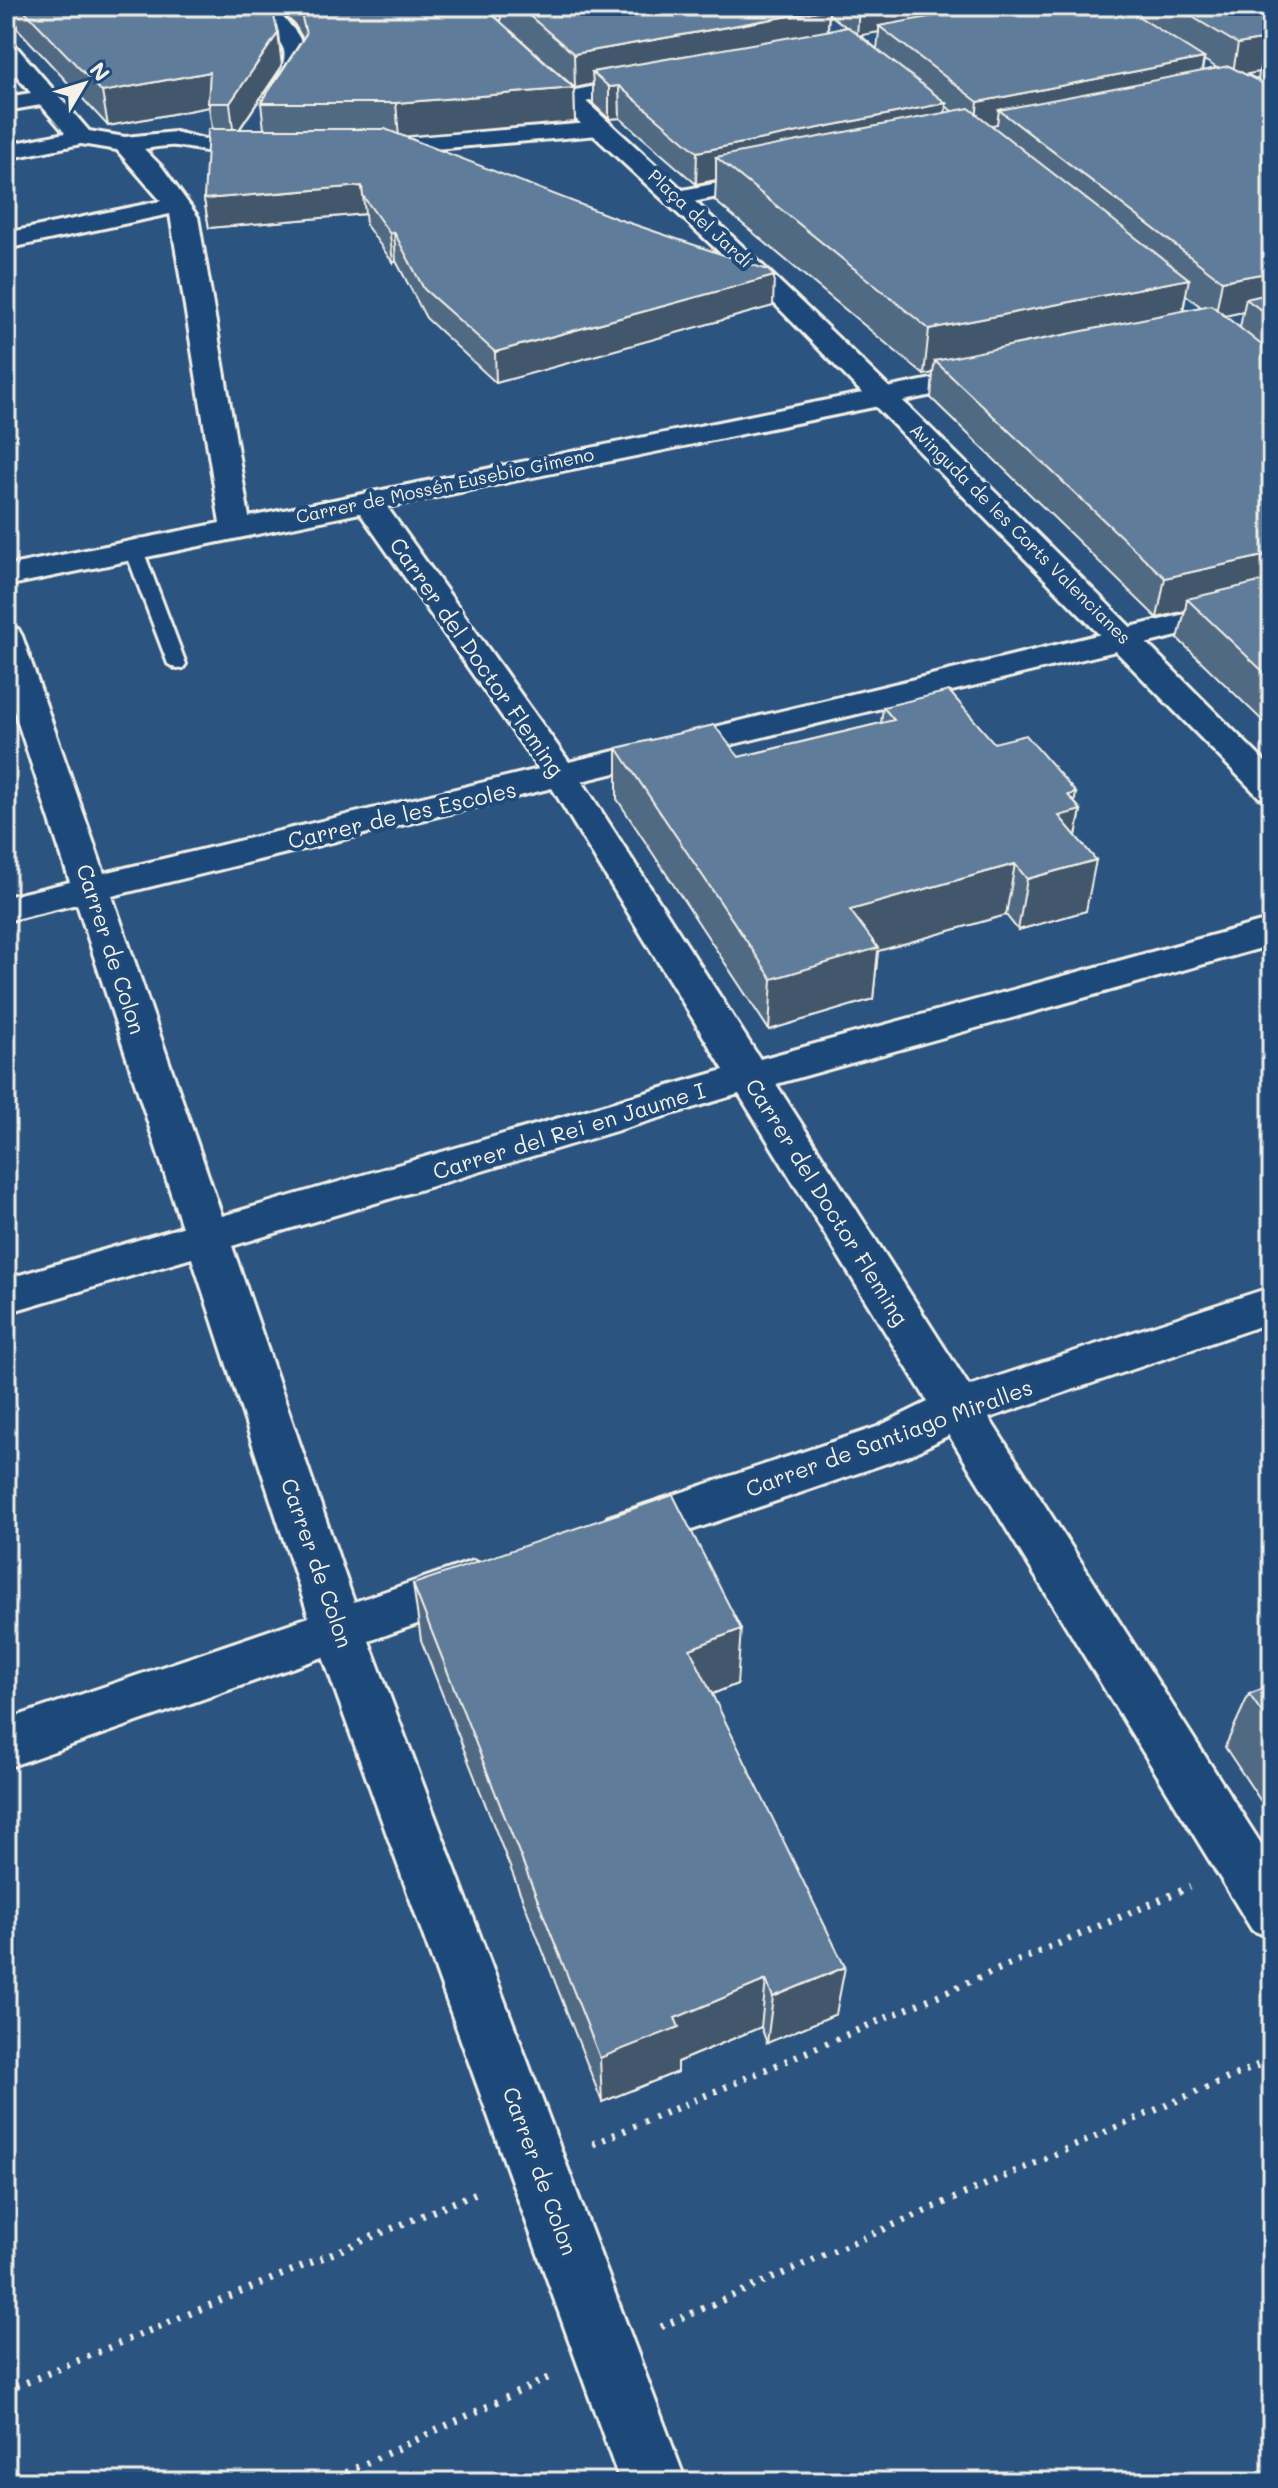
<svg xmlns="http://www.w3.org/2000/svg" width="1278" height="2488" viewBox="0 0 1278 2488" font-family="Mali,sans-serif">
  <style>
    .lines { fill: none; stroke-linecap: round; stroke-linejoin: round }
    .service-casing { stroke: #f4f1e8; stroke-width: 6 }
    .minor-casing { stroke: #f4f1e8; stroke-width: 6 }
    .tertiary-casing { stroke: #f4f1e8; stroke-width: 6 }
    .path { stroke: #f4f1e8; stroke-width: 7; stroke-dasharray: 3 8; stroke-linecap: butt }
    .service { fill: #1f4a7a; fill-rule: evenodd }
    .minor { fill: #1f4a7a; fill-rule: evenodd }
    .tertiary { fill: #1f4a7a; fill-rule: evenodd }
    .wall { fill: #516a84; stroke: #f4f1e8; stroke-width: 2; fill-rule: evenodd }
    .shaded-wall { fill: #42566c; stroke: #f4f1e8; stroke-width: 2 }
    .building { fill: #5e7b9a; stroke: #f4f1e8; stroke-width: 2 }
    .labels { text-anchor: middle; stroke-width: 8; stroke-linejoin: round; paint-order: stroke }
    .far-street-label { font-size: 18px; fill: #f4f1e8; stroke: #1f4a7a }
    .street-label { font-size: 22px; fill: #f4f1e8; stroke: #1f4a7a }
  </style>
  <rect width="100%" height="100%" fill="#2c5481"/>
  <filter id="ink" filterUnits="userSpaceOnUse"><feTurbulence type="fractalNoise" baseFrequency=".0125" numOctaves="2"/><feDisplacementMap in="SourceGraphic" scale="16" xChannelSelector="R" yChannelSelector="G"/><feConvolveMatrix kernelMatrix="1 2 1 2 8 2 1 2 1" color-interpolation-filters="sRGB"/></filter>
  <g filter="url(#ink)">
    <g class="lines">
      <defs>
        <polygon id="service" points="134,545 143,550 186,664 183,668 177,669 168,664 125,550"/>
        <g id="minor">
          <path d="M 246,6 L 270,6 C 313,42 314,61 283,107 L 267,107 L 264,102 C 303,37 281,52 246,6 Z"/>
          <polygon points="503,6 551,6 540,12 477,23 466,17 469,12"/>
          <path d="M 6,42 L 14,44 L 89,131 L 125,137 L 175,132 L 208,140 L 269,140 L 281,147 C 266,167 197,148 176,146 C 166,145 154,148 144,149 L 162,167 L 198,217 L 249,517 L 991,367 L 1001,369 L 1005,375 L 1001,381 L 991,383 L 387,507 L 569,762 L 1272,593 L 1272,613 L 582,781 L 760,1059 L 1272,919 L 1272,945 L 776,1084 L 969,1386 L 1272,1287 L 1272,1322 L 989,1418 L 1272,1861 L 1272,1938 L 1252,1930 L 949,1435 L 910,1455 L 625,1553 L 608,1547 L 600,1532 L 608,1517 L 877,1427 L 928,1402 L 739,1094 L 232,1246 L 354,1602 L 473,1561 L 491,1568 L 498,1583 L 491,1598 L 369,1641 L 686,2482 L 620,2482 L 323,1657 L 6,1768 L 6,1720 L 309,1617 L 192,1258 L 6,1313 L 6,1279 L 182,1227 L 77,904 L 6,921 L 6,897 L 70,882 L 6,686 L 6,626 L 18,629 L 22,636 L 104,873 L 539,769 L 360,513 L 6,586 L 6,566 L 220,523 L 170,214 L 6,249 L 6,233 L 161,201 L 117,150 L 81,144 L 6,159 L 6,145 L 65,133 L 41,105 L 6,111 L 6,97 L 31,93 L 6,63 ZM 552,788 L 724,1070 L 222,1216 L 112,896 Z"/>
          <polygon points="653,75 664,82 661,87 570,105 559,98 570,91"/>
          <polygon points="603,122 611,124 615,129 611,134 365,155 353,148 365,141"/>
          <polygon points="773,172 785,179 782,184 678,205 666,198 678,191"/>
        </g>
        <path id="tertiary" d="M 454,6 L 478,6 C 756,247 1012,509 1272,769 L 1272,800 L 1259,797 L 767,296 Z"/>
      </defs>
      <use href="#service" class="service-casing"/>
      <use href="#minor" class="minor-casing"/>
      <use href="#tertiary" class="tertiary-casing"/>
      <g class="path">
        <polyline points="593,2144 1190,1887"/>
        <polyline points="661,2327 1272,2059"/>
        <polyline points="6,2391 481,2191"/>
        <polyline points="326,2482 550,2377"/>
      </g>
      <use href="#service" class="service"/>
      <use href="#minor" class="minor"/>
      <use href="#tertiary" class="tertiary"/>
    </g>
    <g class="wall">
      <path d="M 6,6 L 270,6 L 282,66 L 240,129 L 264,129 L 261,103 L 303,39 L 294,24 L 274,6 L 483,6 L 501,22 L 500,6 L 1272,6 L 1272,730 L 1178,639 L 1185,611 L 1157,618 L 931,398 L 933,373 L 924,375 L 715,201 L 716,180 L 696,184 L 620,118 L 609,119 L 593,104 L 593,84 L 575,88 L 510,30 L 574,88 L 575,122 L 405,136 L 773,306 L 496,383 L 426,318 L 396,261 L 393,263 L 366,225 L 365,214 L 209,228 L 204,199 L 212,129 L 209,107 L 108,126 L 17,28 L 14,12 L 6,13 ZM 829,14 L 846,27 L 828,30 ZM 879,32 L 877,49 L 860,35 ZM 1204,60 L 1217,68 L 1202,71 ZM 1259,72 L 1258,80 L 1246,74 ZM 946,106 L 953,112 L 945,113 ZM 1186,295 L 1201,307 L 1183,311 ZM 1243,312 L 1240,328 L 1224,316 Z"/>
      <polygon points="883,707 994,743 1075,803 1081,810 1076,836 1086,911 1018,930 1006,915 878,951 873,999 769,1030 617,799 617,748 739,757 881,723"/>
      <polygon points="413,1584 737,1684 712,1694 836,2014 767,2043 761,2027 677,2062 677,2072 602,2102 421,1640"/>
      <polygon points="1272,1685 1272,1818 1225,1747 1249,1694"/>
    </g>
    <g class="shaded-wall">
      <polygon points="6,6 13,6 14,12 6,13"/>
      <polygon points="859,6 1020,6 879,26 879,32 857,36"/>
      <polygon points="829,9 827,41 592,72 593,84 575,88 574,54"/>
      <polygon points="278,33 282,66 234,137 230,103"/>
      <polygon points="1272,38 1272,66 1262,59 1259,72 1232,77 1238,44"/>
      <polygon points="1204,58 1199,84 999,110 997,124 975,129 978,102"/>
      <polygon points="210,72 209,107 108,126 102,92"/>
      <polygon points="619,86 620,118 609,119 609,87"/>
      <polygon points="574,88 575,122 399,137 396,103"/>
      <polygon points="946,103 943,134 716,157 716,180 696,184 697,152"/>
      <polygon points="362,186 365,214 209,228 204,199"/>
      <polygon points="394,232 396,261 393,263 390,234"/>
      <polygon points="1272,272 1272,307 1246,299 1243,312 1215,318 1222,281"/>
      <polygon points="774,276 773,306 496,383 495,352"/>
      <polygon points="1189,279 1180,324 935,361 933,373 924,375 929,329"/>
      <polygon points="1272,554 1272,591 1187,599 1185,611 1157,618 1165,578"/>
      <polygon points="1076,793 1073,812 1081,810 1071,860 1059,816 1068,795"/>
      <polygon points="1096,860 1086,911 1018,930 1027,879"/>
      <polygon points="1015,864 1006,915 878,951 873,999 769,1030 772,979 850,910"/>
      <polygon points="741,1629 737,1684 688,1704 690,1649"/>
      <polygon points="845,1967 836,2014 767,2043 773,1997"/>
      <polygon points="766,1980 761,2027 677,2062 677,2072 602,2102 600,2058 675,2018"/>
    </g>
    <g class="building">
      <polygon points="20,6 270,6 272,8 278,33 230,103 208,103 210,72 102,92"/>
      <polygon points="299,6 483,6 574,88 396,103 261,103 306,34"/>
      <polygon points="518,6 826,6 829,9 574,54"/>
      <polygon points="989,6 1122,6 1204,58 978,102 879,26"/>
      <polygon points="1174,6 1272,6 1272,38 1238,44"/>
      <polygon points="848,27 946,103 697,152 619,86 609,87 592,72"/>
      <polygon points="1272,57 1272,65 1262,59"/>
      <polygon points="1229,66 1272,88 1272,272 1222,281 999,110"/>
      <polygon points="969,108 1189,279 929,329 716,157"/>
      <polygon points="208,129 385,129 618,219 768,270 774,276 495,352 424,289 394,232 390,234 363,196 362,186 204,199"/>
      <polygon points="1272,293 1272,318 1246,299"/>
      <polygon points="1211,305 1269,351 1272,351 1272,554 1165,578 935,361"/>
      <polygon points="1272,579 1272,680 1187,599"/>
      <polygon points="949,691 994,743 1026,735 1076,793 1068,795 1081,810 1059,816 1096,860 1027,879 1015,864 850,910 878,948 772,979 617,748 714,725 739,757 894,720 883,707"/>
      <polygon points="673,1495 741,1629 690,1649 845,1967 773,1997 766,1980 675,2018 679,2027 600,2058 413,1584"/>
      <polygon points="1272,1685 1272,1727 1249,1694"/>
    </g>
  </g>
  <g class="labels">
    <g class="far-street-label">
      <text transform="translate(700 219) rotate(43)" y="6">Plaça del Jardí</text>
      <text transform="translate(445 486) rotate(-12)" y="6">Carrer de Mossén Eusebio Gimeno</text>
      <text transform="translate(1020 534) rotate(45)" y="6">Avinguda de les Corts Valencianes</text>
    </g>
    <g class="street-label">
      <text transform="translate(477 657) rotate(55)" y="8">Carrer del Doctor Fleming</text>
      <text transform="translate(402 815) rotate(-13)" y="8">Carrer de les Escoles</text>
      <text transform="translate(111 949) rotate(72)" y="8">Carrer de Colon</text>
      <text transform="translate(569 1131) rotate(-17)" y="8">Carrer del Rei en Jaume I</text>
      <text transform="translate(827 1202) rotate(58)" y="8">Carrer del Doctor Fleming</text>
      <text transform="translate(889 1438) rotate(-20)" y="8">Carrer de Santiago Miralles</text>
      <text transform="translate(317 1563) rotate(71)" y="8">Carrer de Colon</text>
      <text transform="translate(540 2171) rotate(70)" y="8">Carrer de Colon</text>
    </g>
  </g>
  <rect width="1278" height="2488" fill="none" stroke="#1f4a7a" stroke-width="32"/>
  <rect x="16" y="16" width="1246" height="2456" fill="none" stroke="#f4f1e8" stroke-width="3" filter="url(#ink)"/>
  <g transform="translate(84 84) rotate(52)" stroke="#1f4a7a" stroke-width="6" paint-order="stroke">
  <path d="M0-6L14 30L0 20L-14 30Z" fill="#f4f1e8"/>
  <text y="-12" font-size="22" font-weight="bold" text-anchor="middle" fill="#f4f1e8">N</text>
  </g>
</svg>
